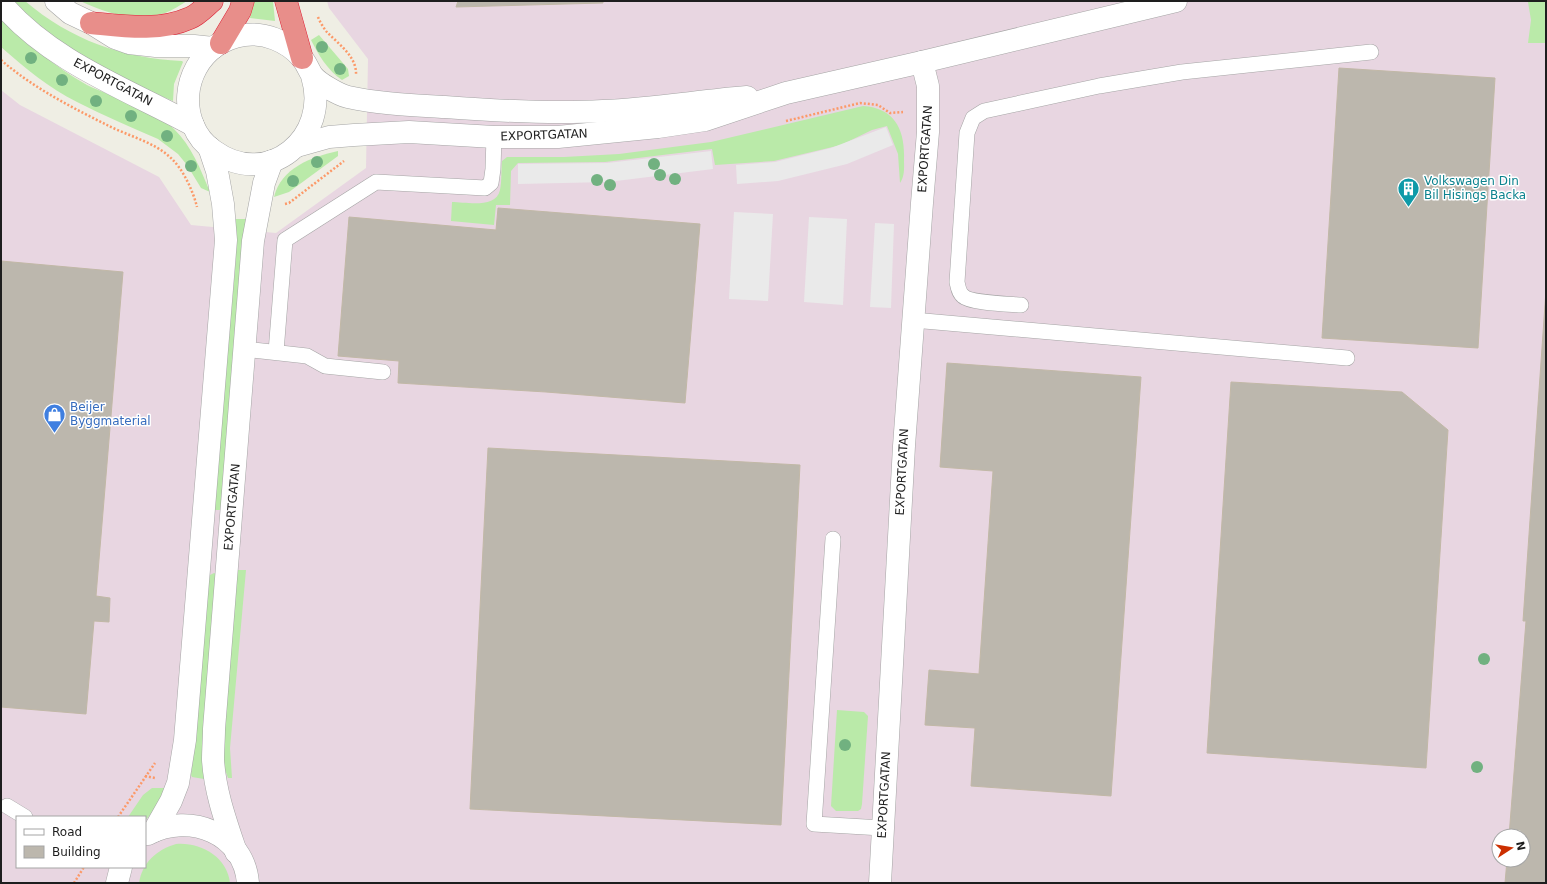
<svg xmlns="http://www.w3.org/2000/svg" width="1547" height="884" viewBox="0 0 1547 884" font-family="'DejaVu Sans',sans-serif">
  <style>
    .industrial { fill: #e8d6e1; fill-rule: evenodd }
    .grass { fill: #baeaa9 }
    .parking { fill: #eaeaea }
    .building { fill: #bcb7ad; stroke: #c1b8a6 }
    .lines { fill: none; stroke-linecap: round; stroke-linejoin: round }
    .service-casing { stroke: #a5a5a5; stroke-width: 16 }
    .minor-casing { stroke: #a5a5a5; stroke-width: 23 }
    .tertiary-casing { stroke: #a5a5a5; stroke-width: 23 }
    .motorway-casing { stroke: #dd2136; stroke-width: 23 }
    .path { stroke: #fc9968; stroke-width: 2.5; stroke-dasharray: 2 2; stroke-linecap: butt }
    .service { stroke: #fff; stroke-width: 15 }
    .minor { stroke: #fff; stroke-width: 22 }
    .tertiary { stroke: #fff; stroke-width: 22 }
    .motorway { stroke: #e88e8a; stroke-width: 22 }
    .tree { fill: #71b180 }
    .labels { text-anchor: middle; stroke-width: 3; stroke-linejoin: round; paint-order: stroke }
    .street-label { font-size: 12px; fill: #1e1e1e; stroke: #fff }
    .culture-label { font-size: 12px; fill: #0d838f; stroke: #fff; text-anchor: start }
    .shop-label { font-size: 12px; fill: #366cbe; stroke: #fff; text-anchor: start }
  </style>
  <rect width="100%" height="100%" fill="#efeee4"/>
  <path class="industrial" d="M 327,1 L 1546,1 L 1546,883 L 1,883 L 1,90 L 20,105 L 159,177 L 191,225 L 276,233 L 366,168 L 368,59 L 329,8 ZM 17,817 L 145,817 L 145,867 L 17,867 ZM 1499,836 L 1523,836 L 1523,860 L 1499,860 Z"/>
  <g class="grass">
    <path d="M 10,1 L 25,1 C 71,40 122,58 182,61 L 183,62 L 174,84 L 173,101 L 121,79 L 54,39 Z"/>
    <path d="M 80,1 L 187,1 C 180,5 173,10 165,13 C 134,22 108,14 80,1 Z"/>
    <polygon points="253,1 273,1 275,21 250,18"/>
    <polygon points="1546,1 1546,43 1528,43 1531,20 1528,2"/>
    <path d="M 1,17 C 27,43 55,67 87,85 C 114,98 153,108 174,129 C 191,145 201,170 210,192 L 201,188 L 187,165 L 178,154 L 158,139 C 131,127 104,116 77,102 C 49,88 25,68 1,47 Z"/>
    <path d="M 319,35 L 348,69 L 349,76 L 342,80 C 328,71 318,54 311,40 Z"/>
    <path d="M 863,106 C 895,108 905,130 904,159 C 904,167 905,176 900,183 L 898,154 L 887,126 L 872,130 L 841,145 L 774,161 L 715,165 L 712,149 L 605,162 L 518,163 L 511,171 L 510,205 L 496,205 L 494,225 L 451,221 L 452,202 C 466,202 496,209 500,190 C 502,181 501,170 502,161 L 507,157 L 564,157 L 619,154 L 711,142 Z"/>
    <path d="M 338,151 L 338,156 L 289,192 L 274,197 C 281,168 311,157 338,151 Z"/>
    <polygon points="235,219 248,219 221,510 214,510 236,257"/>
    <polygon points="237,570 246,570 230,748 232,778 228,778 224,767 223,750"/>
    <polygon points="214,573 216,574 206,777 204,779 192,777 191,775 194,751 207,581 210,575"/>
    <polygon points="837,710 864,712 868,716 862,804 861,809 858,811 836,811 831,806"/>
    <polygon points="152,788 166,788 154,810 145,821 145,817 128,817 143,795"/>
    <path d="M 176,844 C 201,842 227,857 230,883 L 139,883 C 142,863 156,850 176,844 Z"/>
  </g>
  <g class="parking">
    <polygon points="886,127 893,145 847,164 778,181 737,184 736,165 775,162 831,148"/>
    <polygon points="711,151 713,169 608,182 518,184 518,164 607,163"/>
    <polygon points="734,212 773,214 768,301 729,299"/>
    <polygon points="809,217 847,219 843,305 804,302"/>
    <polygon points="875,223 894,224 891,308 870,307"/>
  </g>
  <g class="building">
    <polygon points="458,1 603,1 603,3 456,7"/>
    <polygon points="1339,68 1495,78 1478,348 1322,338"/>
    <polygon points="498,208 700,224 685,403 546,392 398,383 399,361 338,356 349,217 496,230"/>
    <polygon points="1,261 123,272 96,596 110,598 109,622 94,621 86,714 1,707"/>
    <polygon points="1546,290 1546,883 1505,883 1507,860 1523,860 1523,836 1509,836 1526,621 1523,621"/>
    <polygon points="947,363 1141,377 1111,796 971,786 975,728 925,725 929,670 979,674 993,471 940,467"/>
    <polygon points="1231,382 1402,392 1448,430 1426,768 1207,753"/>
    <polygon points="488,448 800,465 781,825 470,809"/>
  </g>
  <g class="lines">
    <defs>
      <g id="service">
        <path d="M 1021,305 C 1009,304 970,303 963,296 C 959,293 958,287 957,282 L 967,133 L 973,118 L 984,111 L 1099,86 L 1182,72 L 1371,52"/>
        <polyline points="913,320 1347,358"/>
        <polyline points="244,349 307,356 325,366 383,372"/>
        <polyline points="276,352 285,240 376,182 485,188 491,183 493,169 494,137"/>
        <polyline points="833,539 814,824 882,828"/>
        <polyline points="7,806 25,817"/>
      </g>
      <polyline id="minor" points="880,883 904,446 922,203 928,132 928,86 922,62"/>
      <g id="tertiary">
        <polyline points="56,1 70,13 91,23 115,38 129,43 156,46 194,46 213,48"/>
        <path d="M 1,3 C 51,62 127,89 193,125"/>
        <path d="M 312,76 C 331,137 268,190 214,151 C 205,145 197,135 193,125 C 177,86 201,41 244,35 C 264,32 287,41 301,57 C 306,62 308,69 312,75 C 318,83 339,95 348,97 C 380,104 413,105 445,107 C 498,111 550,114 603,111 C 651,109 699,101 747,97"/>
        <polyline points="297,146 329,137 354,135 409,132 494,137 558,137 658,127 705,120 786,93 922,62 1176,1"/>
        <polyline points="154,831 171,801 178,783 185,740 226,240 223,204 217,171 209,147"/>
        <path d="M 148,834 C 190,812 244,833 248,883"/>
        <path d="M 236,852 C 226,822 215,792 213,760 C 213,749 214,739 214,729 L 253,241 L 264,183 L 272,161"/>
        <polyline points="117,883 121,867"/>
      </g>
      <g id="motorway">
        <polyline points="286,1 302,58"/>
        <path d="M 91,23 C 122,26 159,32 190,18 C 198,15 205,7 212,1"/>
        <polyline points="221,43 240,11 243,1"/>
      </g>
    </defs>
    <use href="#service" class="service-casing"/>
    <use href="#minor" class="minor-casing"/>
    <use href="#tertiary" class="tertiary-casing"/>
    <use href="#motorway" class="motorway-casing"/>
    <g class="path">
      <path d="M 318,17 C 320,22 323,27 326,31 C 338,44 357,56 356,75"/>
      <path d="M 1,60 C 32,87 71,107 107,125 C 128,136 155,142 172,159 C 184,171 193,191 197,207"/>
      <polyline points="786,121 860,103 878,105 890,113 903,112"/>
      <polyline points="285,204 289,203 344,161"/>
      <polyline points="145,776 155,778"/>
      <polyline points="118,817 155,763"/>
      <polyline points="74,883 84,867"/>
    </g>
    <use href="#service" class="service"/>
    <use href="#minor" class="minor"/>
    <use href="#tertiary" class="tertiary"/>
    <use href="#motorway" class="motorway"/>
  </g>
  <g class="tree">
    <circle cx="322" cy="47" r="6"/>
    <circle cx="31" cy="58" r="6"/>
    <circle cx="340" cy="69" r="6"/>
    <circle cx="62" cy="80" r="6"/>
    <circle cx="96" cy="101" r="6"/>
    <circle cx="131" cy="116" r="6"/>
    <circle cx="167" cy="136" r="6"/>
    <circle cx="317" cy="162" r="6"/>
    <circle cx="654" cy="164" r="6"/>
    <circle cx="191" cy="166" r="6"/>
    <circle cx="660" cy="175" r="6"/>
    <circle cx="675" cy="179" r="6"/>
    <circle cx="597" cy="180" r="6"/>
    <circle cx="293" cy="181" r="6"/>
    <circle cx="610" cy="185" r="6"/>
    <circle cx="1484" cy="659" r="6"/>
    <circle cx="845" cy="745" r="6"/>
    <circle cx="1477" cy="767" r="6"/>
  </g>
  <defs>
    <symbol id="building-pin" viewBox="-11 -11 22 30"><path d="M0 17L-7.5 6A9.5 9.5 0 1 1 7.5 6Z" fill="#0f9aa8" stroke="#fff"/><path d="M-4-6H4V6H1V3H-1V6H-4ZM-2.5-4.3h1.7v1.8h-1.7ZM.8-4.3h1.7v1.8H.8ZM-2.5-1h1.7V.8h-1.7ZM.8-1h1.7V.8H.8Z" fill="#fff"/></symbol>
    <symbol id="shop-pin" viewBox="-11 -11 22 30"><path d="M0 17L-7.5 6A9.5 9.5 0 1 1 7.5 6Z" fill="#3f7fe0" stroke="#fff"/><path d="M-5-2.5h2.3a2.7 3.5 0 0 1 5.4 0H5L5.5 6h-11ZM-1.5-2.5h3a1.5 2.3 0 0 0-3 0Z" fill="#fff"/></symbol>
  </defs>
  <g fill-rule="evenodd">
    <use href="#building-pin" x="1396" y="176" width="25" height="34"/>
    <use href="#shop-pin" x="42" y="402" width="25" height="34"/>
  </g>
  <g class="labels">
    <g class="street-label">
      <text transform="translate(113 82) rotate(28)" y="4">EXPORTGATAN</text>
      <text transform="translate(544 135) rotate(-2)" y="4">EXPORTGATAN</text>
      <text transform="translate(925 149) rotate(-86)" y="4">EXPORTGATAN</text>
      <text transform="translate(902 472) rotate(-87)" y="4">EXPORTGATAN</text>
      <text transform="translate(232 507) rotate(-85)" y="4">EXPORTGATAN</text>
      <text transform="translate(884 795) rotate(-87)" y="4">EXPORTGATAN</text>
    </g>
    <g class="culture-label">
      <text x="1424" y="185">Volkswagen Din<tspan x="1424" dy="14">Bil Hisings Backa</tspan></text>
    </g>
    <g class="shop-label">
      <text x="70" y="411">Beijer<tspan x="70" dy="14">Byggmaterial</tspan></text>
    </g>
  </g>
  <rect width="1547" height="884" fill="none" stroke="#1e1e1e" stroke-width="4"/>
  <rect x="16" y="816" width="130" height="52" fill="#ffffff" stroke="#a5a5a5"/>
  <rect x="24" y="829" width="20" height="6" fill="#ffffff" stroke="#a5a5a5"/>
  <text x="52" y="836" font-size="12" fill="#1e1e1e">Road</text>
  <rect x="24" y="846" width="20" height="12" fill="#bcb7ad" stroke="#a5a5a5"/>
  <text x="52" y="856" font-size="12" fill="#1e1e1e">Building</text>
  <g transform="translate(1511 848) rotate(78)"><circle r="19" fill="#ffffff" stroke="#a5a5a5"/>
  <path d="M0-3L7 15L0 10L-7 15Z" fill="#cc2f00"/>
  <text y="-6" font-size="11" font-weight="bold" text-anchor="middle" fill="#1e1e1e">N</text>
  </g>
</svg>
